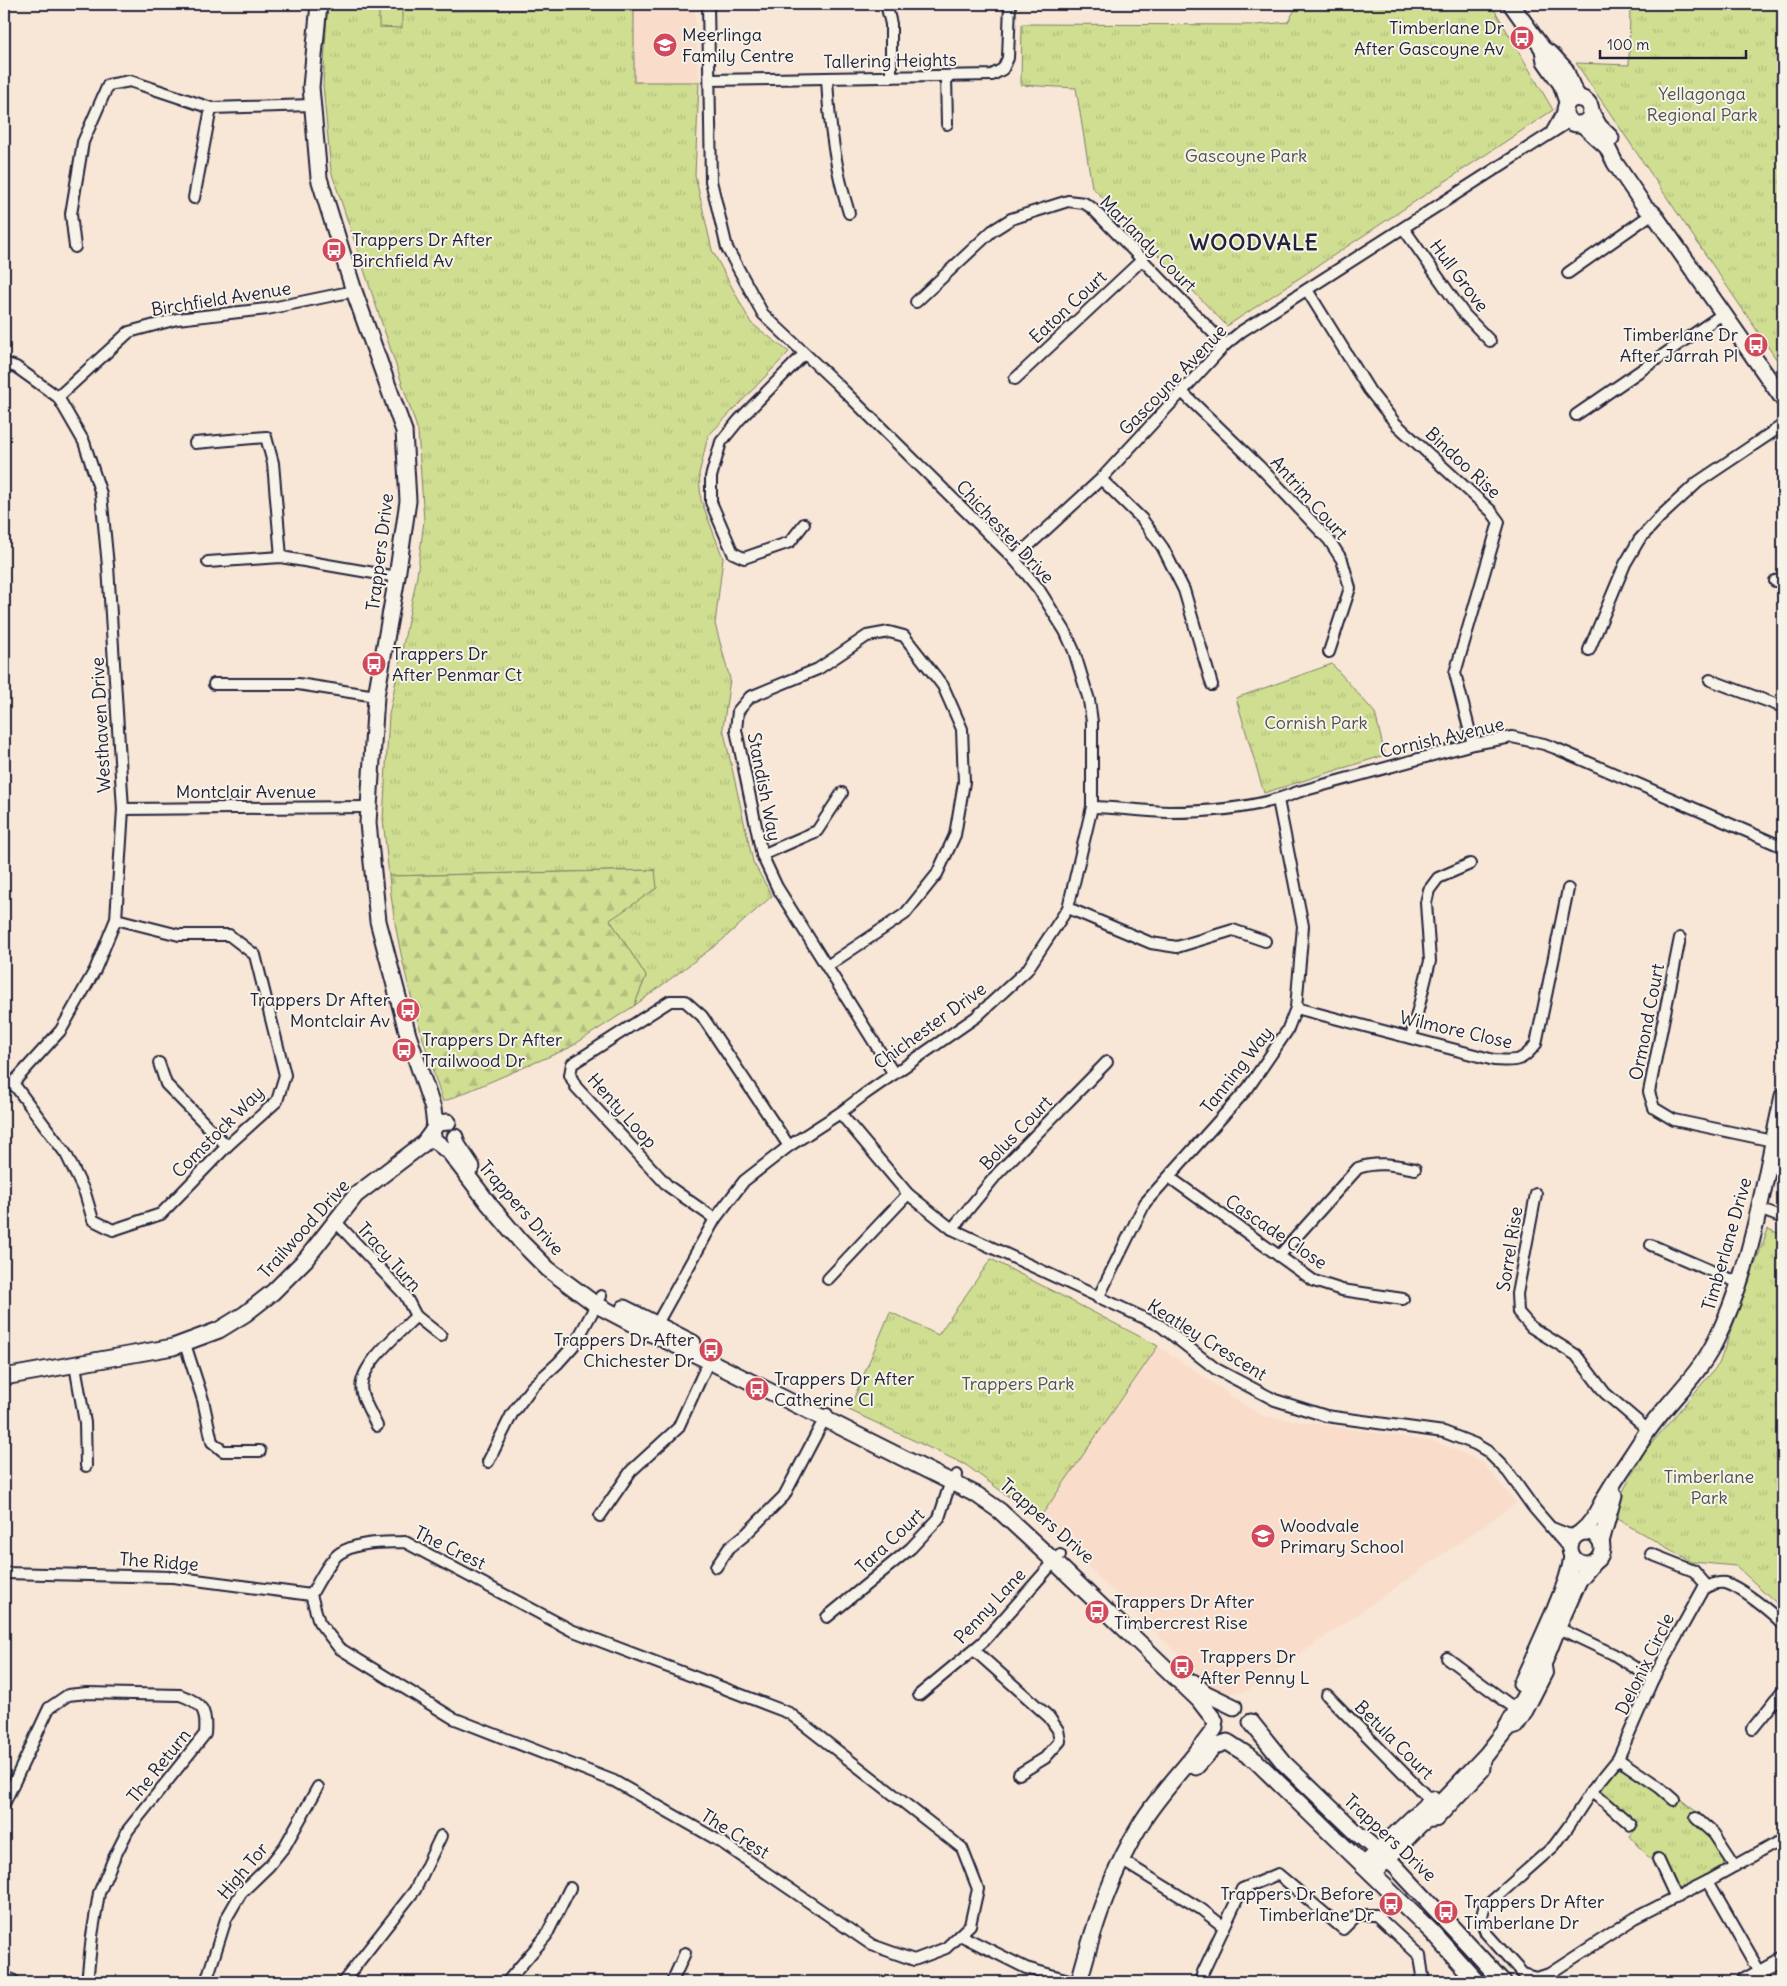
<svg xmlns="http://www.w3.org/2000/svg" width="1787" height="1986" viewBox="0 0 1787 1986" font-family="Delius,sans-serif">
  <style>
    .built { fill: #f9dcc9 }
    .grass { fill: url(#grass-tufts); stroke: #798066 }
    .forest { fill: url(#forest-firs); stroke: #798066 }
    .pitch { fill: #d0de91; stroke: #798066 }
    .lines { fill: none; stroke-linecap: round; stroke-linejoin: round }
    .street-casing { stroke: #22223b; stroke-width: 14 }
    .secondary-casing { stroke: #22223b; stroke-width: 19 }
    .street { stroke: #f7f3e8; stroke-width: 10 }
    .secondary { stroke: #f7f3e8; stroke-width: 15 }
    .labels { text-anchor: middle; stroke-width: 4; stroke-linejoin: round; paint-order: stroke }
    .poi-label { font-size: 18px; fill: #22223b; stroke: #f7f3e8; text-anchor: start }
    .street-label { font-size: 18px; fill: #22223b; stroke: #f7f3e8 }
    .park-label { font-size: 18px; fill: #4e5150; stroke: #f7f3e8 }
    .district-label { font-size: 22px; font-weight: bold; letter-spacing: 1px; fill: #22223b; stroke: #f7f3e8 }
  </style>
  <defs>
    <pattern id="grass-tufts" width="24" height="20" patternUnits="userSpaceOnUse" patternTransform="scale(1.25)"><rect width="24" height="20" fill="#d0de91"/><path d="M3 7l-1-3M5 7V3M7 7l1-3M15 17l-1-3M17 17v-4M19 17l1-3" fill="none" stroke="#b2be7e"/></pattern>
    <pattern id="forest-firs" width="22" height="20" patternUnits="userSpaceOnUse" patternTransform="scale(1.25)"><rect width="22" height="20" fill="#d0de91"/><path d="M5 1l3.5 6h-7zM16 11l3.5 6h-7z" fill="#b2be7e"/></pattern>
  </defs>
  <rect width="100%" height="100%" fill="#f8e6d6"/>
  <filter id="ink" filterUnits="userSpaceOnUse"><feTurbulence type="fractalNoise" baseFrequency=".02" numOctaves="2"/><feDisplacementMap in="SourceGraphic" scale="10" xChannelSelector="R" yChannelSelector="G"/><feConvolveMatrix kernelMatrix="1 2 1 2 8 2 1 2 1" color-interpolation-filters="sRGB"/></filter>
  <g filter="url(#ink)">
    <g class="built">
      <polygon points="448,4 694,4 699,82 634,82 634,9 448,11"/>
      <polygon points="1158,1346 1261,1416 1436,1442 1482,1462 1516,1503 1247,1691 1219,1694 1039,1519"/>
    </g>
    <g class="grass">
      <polygon points="330,4 448,4 449,11 634,9 634,82 699,82 695,175 712,250 751,323 789,352 708,436 699,474 701,500 723,558 715,624 730,679 723,728 753,862 772,896 720,942 634,1006 646,976 610,920 655,870 389,876 383,819 389,715 417,576 424,521 418,431 331,171 323,85 327,11"/>
      <polygon points="1298,4 1491,4 1553,110 1227,326 1092,187 1076,88 1021,85 1022,24 1257,25 1288,22"/>
      <polygon points="1630,4 1783,4 1783,369 1576,63 1629,65"/>
      <polygon points="1332,664 1375,713 1385,755 1264,793 1236,698"/>
      <polygon points="1768,1229 1783,1235 1783,1609 1736,1566 1692,1562 1610,1515 1645,1451 1719,1364"/>
      <polygon points="991,1259 1158,1346 1039,1519 966,1465 849,1410 890,1312 938,1335"/>
      <path d="M 1617,1769 L 1621,1769 L 1650,1785 L 1674,1805 L 1680,1799 L 1698,1813 L 1693,1819 C 1705,1832 1716,1844 1724,1859 L 1723,1866 L 1685,1888 L 1677,1887 L 1660,1856 L 1651,1860 L 1630,1836 L 1639,1825 L 1599,1792 L 1599,1789 Z"/>
    </g>
    <path class="forest" d="M 655,870 L 657,888 L 610,920 L 646,976 L 634,1006 L 569,1048 L 443,1102 C 419,1028 396,954 389,876 Z"/>
    <polygon class="pitch" points="379,4 402,4 402,28 379,27"/>
    <g class="lines">
      <defs>
        <g id="street">
          <polyline points="886,4 891,24 891,77"/>
          <polyline points="946,76 947,124"/>
          <path d="M 827,78 C 829,124 835,168 849,213"/>
          <polyline points="710,80 992,75 1003,69 1008,58 1010,4"/>
          <polyline points="1552,131 1565,108"/>
          <polyline points="194,198 211,108"/>
          <polyline points="1404,229 1464,314 1490,341"/>
          <polyline points="75,247 71,214 83,142 108,85 130,81 211,108 312,105"/>
          <polyline points="1568,273 1653,213"/>
          <polyline points="1307,290 1369,390 1396,424 1491,511 1499,522 1455,673 1473,744"/>
          <polyline points="916,302 992,231 1011,219 1068,201 1084,203 1092,208 1225,345"/>
          <polyline points="4,363 16,367 58,397 84,442 101,494 108,566 123,809 116,919 95,970 61,1030 13,1083 4,1088"/>
          <polyline points="1015,379 1143,259"/>
          <polyline points="1182,392 1259,466 1329,540 1342,560 1350,588 1329,652"/>
          <polyline points="58,397 129,332 177,319 267,309 354,291"/>
          <polyline points="1576,415 1724,313"/>
          <polyline points="195,443 266,437 273,463 281,557"/>
          <polyline points="1101,479 1142,519 1163,548 1184,590 1212,685"/>
          <polyline points="804,524 790,542 744,558 733,553 711,502 711,477 721,442 739,420 804,354"/>
          <polyline points="1014,559 1101,479 1225,345 1242,331 1570,121"/>
          <polyline points="208,562 281,557 397,577"/>
          <polyline points="1775,581 1783,579"/>
          <polyline points="1589,650 1625,564 1639,540 1660,517 1698,482 1783,425"/>
          <polyline points="1710,680 1783,707"/>
          <polyline points="214,684 298,684 376,696"/>
          <path d="M 1092,807 C 1118,807 1144,812 1169,812 C 1212,812 1258,808 1298,792 L 1473,744 L 1512,737 L 1544,744 L 1555,748 L 1783,847"/>
          <polyline points="123,809 369,807"/>
          <polyline points="762,855 817,831 842,793"/>
          <polyline points="1068,908 1151,943 1177,947 1233,930 1265,941"/>
          <polyline points="1680,938 1649,1092 1654,1108 1674,1120 1773,1141"/>
          <polyline points="827,966 905,914 937,874 955,835 964,782 962,729 943,686 904,636 889,632 867,636 818,669 750,697 738,711 736,730 762,855 777,887 894,1074"/>
          <path d="M 1296,1008 L 1494,1060 C 1517,1061 1521,1063 1536,1044 L 1568,889"/>
          <polyline points="1411,1038 1430,961 1426,903 1429,890 1438,878 1470,864"/>
          <polyline points="159,1063 166,1084 227,1146"/>
          <polyline points="13,1083 66,1154 85,1193 93,1220 113,1230 161,1214 227,1146 277,1101 285,1075 255,955 229,935 179,935 116,919"/>
          <polyline points="840,1113 908,1194 952,1229 1161,1326 1216,1369 1275,1400 1326,1416 1444,1432 1475,1444 1487,1451 1508,1472 1533,1507 1570,1550"/>
          <polyline points="1169,1177 1314,1281 1342,1290 1403,1299"/>
          <polyline points="1536,1194 1517,1294 1518,1312 1531,1327 1576,1355 1605,1393 1648,1430"/>
          <polyline points="1759,1209 1783,1218"/>
          <polyline points="715,1219 668,1186 576,1087 570,1075 572,1064 670,1001 685,1001 702,1016 789,1146"/>
          <polyline points="335,1221 405,1295 416,1316 441,1336"/>
          <polyline points="952,1229 998,1173 1107,1062"/>
          <polyline points="1651,1245 1739,1283"/>
          <path d="M 1279,1256 L 1358,1168 C 1378,1161 1395,1165 1415,1169"/>
          <polyline points="828,1279 908,1194"/>
          <polyline points="1098,1298 1145,1203 1248,1088 1287,1031 1296,1008 1303,926 1278,800"/>
          <polyline points="654,1329 715,1219 744,1181 789,1146 840,1113 865,1094 976,1017 1027,970 1068,908 1092,807 1092,722 1089,700 1074,651 1065,631 1038,588 1014,559 836,383 763,314 727,248 711,181 708,4"/>
          <polyline points="185,1344 203,1400 212,1442 223,1451 260,1451"/>
          <polyline points="75,1365 85,1423 86,1466"/>
          <path d="M 377,1426 C 372,1415 365,1404 362,1393 C 355,1368 400,1333 416,1316"/>
          <polyline points="488,1462 512,1414 532,1387 558,1363 575,1344 601,1296"/>
          <polyline points="600,1516 631,1471 678,1428 712,1354"/>
          <polyline points="1552,1528 1567,1534 1576,1535"/>
          <path d="M 405,1542 L 571,1630 L 789,1713 L 962,1848 L 978,1889 L 970,1925 L 946,1948 L 914,1960 L 872,1945 L 721,1842 L 614,1781 L 453,1718 L 339,1648 L 319,1622 L 311,1595 C 318,1583 329,1560 340,1553 C 359,1541 384,1543 405,1542 Z"/>
          <polyline points="1651,1554 1694,1571 1707,1586"/>
          <polyline points="716,1567 729,1548 745,1535 784,1496 827,1414"/>
          <polyline points="4,1573 173,1577 311,1595"/>
          <polyline points="827,1617 911,1548 939,1518 948,1490 957,1475"/>
          <path d="M 1783,1624 C 1772,1613 1741,1587 1725,1583 C 1718,1582 1710,1585 1703,1589 L 1653,1679 L 1618,1759 L 1591,1792 L 1568,1827 L 1554,1846 L 1484,1908 L 1481,1920 L 1486,1933 L 1523,1974 L 1537,1978 L 1549,1974 L 1635,1918 L 1708,1881 L 1783,1839"/>
          <polyline points="1552,1625 1613,1654 1653,1679"/>
          <polyline points="974,1650 1049,1717 1058,1730 1060,1741 1045,1758 1019,1774"/>
          <polyline points="1447,1658 1517,1710"/>
          <polyline points="919,1695 984,1641 1060,1555"/>
          <polyline points="1327,1695 1435,1805"/>
          <polyline points="1753,1728 1783,1691"/>
          <polyline points="1504,1732 1517,1728 1525,1716 1547,1673 1545,1660"/>
          <polyline points="1618,1759 1659,1787 1674,1800"/>
          <polyline points="1591,1792 1605,1802 1631,1825"/>
          <path d="M 4,1804 L 49,1708 L 68,1695 L 87,1693 L 180,1695 C 203,1703 207,1711 205,1734 L 128,1830 L 114,1858 L 99,1893 L 92,1936 L 87,1982"/>
          <polyline points="1696,1818 1714,1834 1735,1866"/>
          <polyline points="1422,1826 1428,1822 1437,1821 1484,1771 1486,1755"/>
          <polyline points="1658,1859 1676,1898"/>
          <polyline points="1121,1860 1201,1909 1224,1927"/>
          <polyline points="1708,1881 1765,1980"/>
          <polyline points="960,1935 1026,1968 1076,1982"/>
          <polyline points="206,1982 226,1919 241,1893 269,1866 285,1846 318,1787"/>
          <polyline points="343,1982 415,1890 441,1836"/>
          <polyline points="507,1982 546,1936 570,1888"/>
          <polyline points="672,1982 685,1953"/>
          <polyline points="1200,1982 1203,1972 1242,1889 1278,1874 1343,1929 1357,1915 1376,1915 1420,1956 1423,1976 1418,1982"/>
        </g>
        <g id="secondary">
          <polyline points="319,4 311,87 319,178 354,291 404,431 408,501 397,577 376,696 368,823 378,921 408,1035 433,1109 435,1126"/>
          <polyline points="1511,4 1543,49 1552,55 1565,69 1574,91 1580,99"/>
          <polyline points="1543,50 1545,61 1561,84 1566,99"/>
          <circle cx="1578" cy="111" r="13"/>
          <polyline points="1591,112 1599,126 1611,138"/>
          <polyline points="1582,124 1607,147 1615,163 1645,207 1653,213 1783,399"/>
          <polyline points="448,1122 438,1123 435,1126 432,1132 434,1140 450,1153 489,1204 521,1242 548,1269 595,1304 652,1334 709,1361 977,1495 1000,1511 1054,1561 1199,1700 1215,1721"/>
          <polyline points="455,1137 458,1146 472,1167"/>
          <polyline points="624,1308 693,1343"/>
          <polyline points="4,1377 173,1347 219,1330 245,1314 273,1292 306,1259 356,1195 423,1144 432,1132"/>
          <circle cx="1586" cy="1548" r="16"/>
          <path d="M 1581,1532 C 1595,1521 1599,1506 1608,1492 C 1619,1473 1632,1456 1643,1438 C 1664,1405 1696,1379 1714,1344 C 1753,1268 1764,1179 1783,1096"/>
          <polyline points="1601,1542 1614,1495"/>
          <polyline points="1193,1682 1205,1693 1234,1707"/>
          <path d="M 1521,1684 C 1533,1659 1544,1634 1555,1609 C 1562,1591 1570,1575 1572,1556"/>
          <polyline points="1251,1722 1284,1763 1358,1834 1395,1866 1503,1982"/>
          <polyline points="1229,1743 1255,1760 1292,1796 1432,1932 1477,1982"/>
          <polyline points="1196,1767 1215,1746 1227,1742"/>
          <polyline points="1363,1865 1432,1799"/>
          <polyline points="1373,1874 1486,1755 1504,1732 1545,1660 1558,1627 1579,1580 1593,1563"/>
          <polyline points="4,1981 11,1982"/>
          <path d="M 1079,1982 C 1094,1926 1111,1872 1142,1822 C 1163,1788 1193,1761 1215,1728"/>
          <polyline points="1744,1982 1783,1960"/>
        </g>
      </defs>
      <use href="#street" class="street-casing"/>
      <use href="#secondary" class="secondary-casing"/>
      <use href="#street" class="street"/>
      <use href="#secondary" class="secondary"/>
    </g>
  </g>
  <defs>
    <symbol id="bus-disc" viewBox="-11 -11 22 22"><circle r="9.5" fill="#d1495b" stroke="#f7f3e8"/><path d="M-5-6H5V4H4V6H2V4H-2V6H-4V4H-5ZM-3.5-4V0h7V-4ZM-3.5 1.2v1.5H-2V1.2ZM2 1.2v1.5H3.5V1.2Z" fill="#fff"/></symbol>
    <symbol id="school-disc" viewBox="-11 -11 22 22"><circle r="9.5" fill="#d1495b" stroke="#f7f3e8"/><path d="M0-5L7-2L0 1L-7-2ZM-4 1L0 2.5L4 1V4Q0 6-4 4Z" fill="#fff"/></symbol>
  </defs>
  <g fill-rule="evenodd">
    <use href="#bus-disc" x="1508" y="24" width="28" height="28"/>
    <use href="#school-disc" x="651" y="31" width="28" height="28"/>
    <use href="#bus-disc" x="320" y="236" width="28" height="28"/>
    <use href="#bus-disc" x="1742" y="331" width="28" height="28"/>
    <use href="#bus-disc" x="360" y="650" width="28" height="28"/>
    <use href="#bus-disc" x="394" y="996" width="28" height="28"/>
    <use href="#bus-disc" x="390" y="1036" width="28" height="28"/>
    <use href="#bus-disc" x="697" y="1336" width="28" height="28"/>
    <use href="#bus-disc" x="743" y="1375" width="28" height="28"/>
    <use href="#school-disc" x="1249" y="1522" width="28" height="28"/>
    <use href="#bus-disc" x="1083" y="1598" width="28" height="28"/>
    <use href="#bus-disc" x="1168" y="1653" width="28" height="28"/>
    <use href="#bus-disc" x="1377" y="1890" width="28" height="28"/>
    <use href="#bus-disc" x="1432" y="1898" width="28" height="28"/>
  </g>
  <g class="labels">
    <g class="poi-label">
      <text x="1504" y="34" text-anchor="end">Timberlane Dr<tspan x="1504" dy="21">After Gascoyne Av</tspan></text>
      <text x="682" y="41">Meerlinga<tspan x="682" dy="21">Family Centre</tspan></text>
      <text x="352" y="246">Trappers Dr After<tspan x="352" dy="21">Birchfield Av</tspan></text>
      <text x="1738" y="341" text-anchor="end">Timberlane Dr<tspan x="1738" dy="21">After Jarrah Pl</tspan></text>
      <text x="392" y="660">Trappers Dr<tspan x="392" dy="21">After Penmar Ct</tspan></text>
      <text x="390" y="1006" text-anchor="end">Trappers Dr After<tspan x="390" dy="21">Montclair Av</tspan></text>
      <text x="422" y="1046">Trappers Dr After<tspan x="422" dy="21">Trailwood Dr</tspan></text>
      <text x="694" y="1346" text-anchor="end">Trappers Dr After<tspan x="694" dy="21">Chichester Dr</tspan></text>
      <text x="774" y="1385">Trappers Dr After<tspan x="774" dy="21">Catherine Cl</tspan></text>
      <text x="1280" y="1532">Woodvale<tspan x="1280" dy="21">Primary School</tspan></text>
      <text x="1114" y="1608">Trappers Dr After<tspan x="1114" dy="21">Timbercrest Rise</tspan></text>
      <text x="1200" y="1663">Trappers Dr<tspan x="1200" dy="21">After Penny L</tspan></text>
      <text x="1374" y="1900" text-anchor="end">Trappers Dr Before<tspan x="1374" dy="21">Timberlane Dr</tspan></text>
      <text x="1464" y="1908">Trappers Dr After<tspan x="1464" dy="21">Timberlane Dr</tspan></text>
    </g>
    <g class="street-label">
      <text transform="translate(890 61) rotate(-1)" y="6">Tallering Heights</text>
      <text transform="translate(1148 244) rotate(45)" y="6">Marlandy Court</text>
      <text transform="translate(1459 276) rotate(53)" y="6">Hull Grove</text>
      <text transform="translate(221 299) rotate(-9)" y="6">Birchfield Avenue</text>
      <text transform="translate(1068 307) rotate(-43)" y="6">Eaton Court</text>
      <text transform="translate(1173 380) rotate(-46)" y="6">Gascoyne Avenue</text>
      <text transform="translate(1463 463) rotate(43)" y="6">Bindoo Rise</text>
      <text transform="translate(1309 498) rotate(48)" y="6">Antrim Court</text>
      <text transform="translate(1005 532) rotate(47)" y="6">Chichester Drive</text>
      <text transform="translate(380 552) rotate(-83)" y="6">Trappers Drive</text>
      <text transform="translate(101 725) rotate(-93)" y="6">Westhaven Drive</text>
      <text transform="translate(1442 738) rotate(-13)" y="6">Cornish Avenue</text>
      <text transform="translate(764 787) rotate(79)" y="6">Standish Way</text>
      <text x="246" y="798">Montclair Avenue</text>
      <text transform="translate(1647 1022) rotate(-79)" y="6">Ormond Court</text>
      <text transform="translate(930 1026) rotate(-36)" y="6">Chichester Drive</text>
      <text transform="translate(1456 1030) rotate(13)" y="6">Wilmore Close</text>
      <text transform="translate(1237 1070) rotate(-52)" y="6">Tanning Way</text>
      <text transform="translate(622 1111) rotate(48)" y="6">Henty Loop</text>
      <text transform="translate(218 1132) rotate(-45)" y="6">Comstock Way</text>
      <text transform="translate(1016 1133) rotate(-46)" y="6">Bolus Court</text>
      <text transform="translate(521 1208) rotate(49)" y="6">Trappers Drive</text>
      <text transform="translate(304 1229) rotate(-48)" y="6">Trailwood Drive</text>
      <text transform="translate(1276 1232) rotate(34)" y="6">Cascade Close</text>
      <text transform="translate(1727 1244) rotate(-74)" y="6">Timberlane Drive</text>
      <text transform="translate(1510 1249) rotate(-81)" y="6">Sorrel Rise</text>
      <text transform="translate(389 1257) rotate(48)" y="6">Tracy Turn</text>
      <text transform="translate(1207 1340) rotate(32)" y="6">Keatley Crescent</text>
      <text transform="translate(1047 1521) rotate(41)" y="6">Trappers Drive</text>
      <text transform="translate(890 1541) rotate(-43)" y="6">Tara Court</text>
      <text transform="translate(450 1548) rotate(26)" y="6">The Crest</text>
      <text transform="translate(159 1562) rotate(4)" y="6">The Ridge</text>
      <text transform="translate(990 1606) rotate(-47)" y="6">Penny Lane</text>
      <text transform="translate(1645 1664) rotate(-64)" y="6">Delonix Circle</text>
      <text transform="translate(1394 1740) rotate(45)" y="6">Betula Court</text>
      <text transform="translate(159 1766) rotate(-51)" y="6">The Return</text>
      <text transform="translate(735 1834) rotate(32)" y="6">The Crest</text>
      <text transform="translate(1390 1838) rotate(43)" y="6">Trappers Drive</text>
      <text transform="translate(243 1871) rotate(-50)" y="6">High Tor</text>
    </g>
    <g class="park-label">
      <text x="1702" y="100">Yellagonga<tspan x="1702" dy="21">Regional Park</tspan></text>
      <text x="1246" y="162">Gascoyne Park</text>
      <text x="1316" y="729">Cornish Park</text>
      <text x="1018" y="1390">Trappers Park</text>
      <text x="1709" y="1483">Timberlane<tspan x="1709" dy="21">Park</tspan></text>
    </g>
    <g class="district-label">
      <text x="1254" y="250">WOODVALE</text>
    </g>
  </g>
  <rect width="1787" height="1986" fill="none" stroke="#f7f3e8" stroke-width="20"/>
  <rect x="10" y="10" width="1767" height="1966" fill="none" stroke="#22223b" stroke-width="2" filter="url(#ink)"/>
  <path d="M1600 50v8h146v-8" fill="none" stroke="#22223b" stroke-width="2.5"/>
  <text x="1607" y="50" font-size="15" fill="#22223b" stroke="#f7f3e8" stroke-width="4" paint-order="stroke">100 m</text>
</svg>
